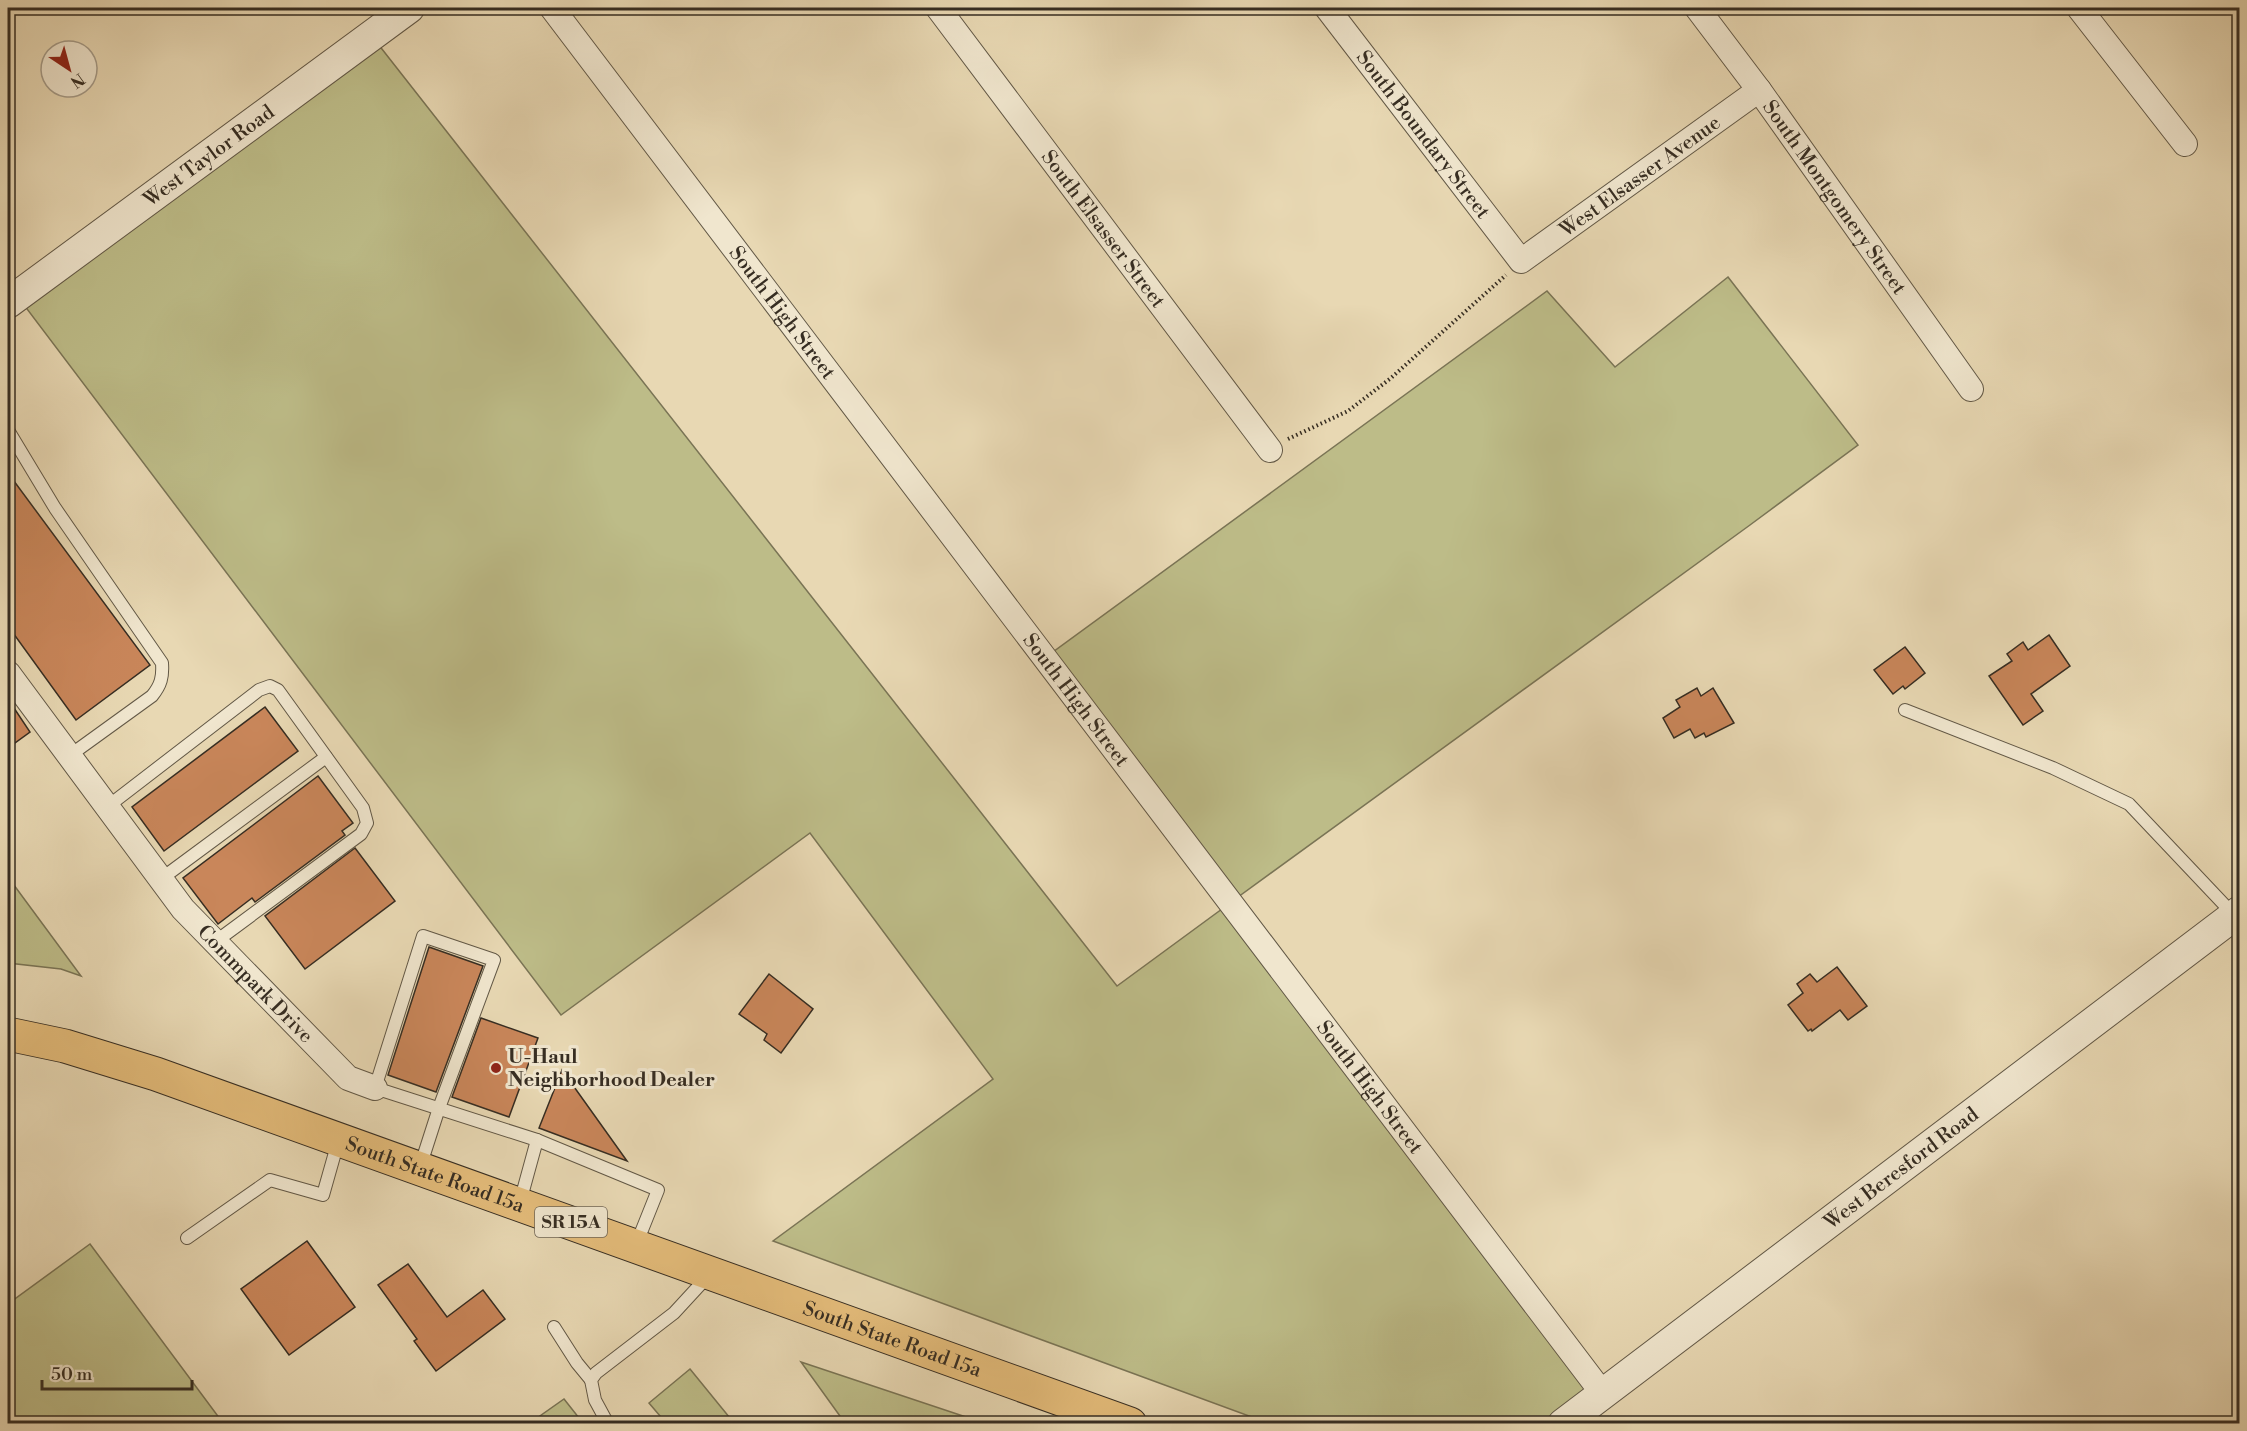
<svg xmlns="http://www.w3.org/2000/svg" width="2247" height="1431" viewBox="0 0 2247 1431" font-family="'Libre Bodoni',serif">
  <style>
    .green { fill: #bdbc88; stroke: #7a7455; stroke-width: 1.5 }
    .building { fill: #c9865a; stroke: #362d22; stroke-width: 1.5 }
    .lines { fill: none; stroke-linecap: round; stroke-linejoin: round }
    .service-casing { stroke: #625846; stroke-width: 14 }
    .minor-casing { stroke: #625846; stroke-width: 26 }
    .tertiary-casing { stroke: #625846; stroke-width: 32 }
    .trunk-casing { stroke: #362d22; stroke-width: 35 }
    .path { stroke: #362d22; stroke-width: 4; stroke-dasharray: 1.5 3; stroke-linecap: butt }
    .service { stroke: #f0e6ce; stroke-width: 12 }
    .minor { stroke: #f0e6ce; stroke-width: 24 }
    .tertiary { stroke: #f0e6ce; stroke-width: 30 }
    .trunk { stroke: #e4bc7a; stroke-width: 33 }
    .poi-dot { fill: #8f2418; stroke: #f0e6ce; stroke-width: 2 }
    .labels { text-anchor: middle; stroke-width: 6; stroke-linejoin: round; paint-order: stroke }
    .shield { fill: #f0e6ce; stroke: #6e6456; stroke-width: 1.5 }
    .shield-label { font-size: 18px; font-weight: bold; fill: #362d22 }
    .street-label { font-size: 20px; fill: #362d22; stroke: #f0e6ce }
    .poi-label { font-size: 20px; font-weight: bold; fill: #362d22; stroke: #f0e6ce; text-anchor: start }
  </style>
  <rect width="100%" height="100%" fill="#e8d8b3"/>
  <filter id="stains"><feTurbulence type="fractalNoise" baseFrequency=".00333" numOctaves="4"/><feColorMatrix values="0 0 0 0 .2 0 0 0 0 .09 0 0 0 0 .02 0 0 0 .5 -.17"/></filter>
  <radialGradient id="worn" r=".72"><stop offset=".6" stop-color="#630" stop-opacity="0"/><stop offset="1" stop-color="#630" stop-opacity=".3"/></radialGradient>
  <g class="green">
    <polygon points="378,44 1117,986 1222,909 1588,1390 1544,1423 1268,1423 773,1241 993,1079 810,833 561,1015 24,305"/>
    <polygon points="1728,277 1858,445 1750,525 1238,897 1053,652 1547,291 1615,367"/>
    <polygon points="8,877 81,976 61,969 8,963"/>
    <polygon points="90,1244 223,1423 8,1423 8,1304"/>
    <polygon points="801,1362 984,1423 856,1424 853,1420 845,1423"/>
    <polygon points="690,1369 734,1423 666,1423 649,1403"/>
    <polygon points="564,1399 583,1423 530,1423"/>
  </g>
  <g class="building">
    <polygon points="8,473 150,665 76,720 8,626"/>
    <polygon points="2049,635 2070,666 2031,694 2043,711 2023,725 1989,676 2012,661 2007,654 2023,642 2028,650"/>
    <polygon points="1905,647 1925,673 1905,689 1903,686 1893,694 1874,670"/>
    <polygon points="1697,688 1701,696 1713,688 1734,723 1706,737 1704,733 1695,738 1690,729 1674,738 1663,718 1680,707 1676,700"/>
    <polygon points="8,699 30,732 8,748"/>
    <polygon points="265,707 298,751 164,851 132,807"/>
    <polygon points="318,776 353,823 342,831 345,835 255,902 252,898 218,924 183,878"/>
    <polygon points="355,848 395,901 305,969 265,916"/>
    <polygon points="429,947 483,966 436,1092 388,1075"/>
    <polygon points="1837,967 1867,1006 1848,1020 1840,1010 1812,1031 1811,1029 1808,1031 1788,1005 1803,993 1797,984 1810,974 1817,982"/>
    <polygon points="769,974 813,1009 781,1053 764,1040 767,1034 739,1014"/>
    <polygon points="481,1018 538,1038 509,1117 452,1097"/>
    <polygon points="562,1070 627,1161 539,1128"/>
    <polygon points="307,1241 355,1307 289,1355 241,1289"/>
    <polygon points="408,1264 447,1317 483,1290 505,1319 436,1371 414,1341 417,1339 378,1285"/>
  </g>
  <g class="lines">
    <defs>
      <g id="service">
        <path d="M 8,430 L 55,508 L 162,663 C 163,677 161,685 152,696 L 69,756"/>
        <polyline points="1905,710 2053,768 2129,804 2234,915"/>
        <polyline points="107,807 259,690 270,686 278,690 363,808 367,823 361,834 215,942"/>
        <polyline points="161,879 326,757"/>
        <polyline points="537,1140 658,1190 636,1245"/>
        <polyline points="420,1167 439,1108 494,960 423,936 375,1088 537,1140 520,1202"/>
        <polyline points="187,1238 270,1180 323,1195 338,1142"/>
        <polyline points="554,1327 577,1363 591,1380"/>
        <polyline points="608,1424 595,1400 591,1380 596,1373 674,1313 709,1275"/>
      </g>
      <g id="minor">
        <path id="s1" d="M 552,8 L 1603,1394"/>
        <path id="s2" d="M 938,8 L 1270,450"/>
        <path id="s3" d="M 1327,8 L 1521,261 L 1759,90"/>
        <path id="s4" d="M 1697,8 L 1759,90 L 1971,389"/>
        <polyline points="2079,8 2185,144"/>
        <path id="s5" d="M 8,673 L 183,909 L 348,1078 L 375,1088"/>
      </g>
      <g id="tertiary">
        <path id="s6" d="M 8,303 L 409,8"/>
        <path id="s7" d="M 1563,1424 L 2240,911"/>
      </g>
      <g id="trunk">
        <path id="s8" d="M 8,1034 L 65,1046 L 156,1074 L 1130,1424"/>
      </g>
    </defs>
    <use href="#service" class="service-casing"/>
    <use href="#minor" class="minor-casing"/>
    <use href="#tertiary" class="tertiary-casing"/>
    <use href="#trunk" class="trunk-casing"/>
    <polyline class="path" points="1288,439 1348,411 1391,378 1506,275"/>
    <use href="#service" class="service"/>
    <use href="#minor" class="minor"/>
    <use href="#tertiary" class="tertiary"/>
    <use href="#trunk" class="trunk"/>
  </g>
  <circle class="poi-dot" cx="496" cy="1068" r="6"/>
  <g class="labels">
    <rect class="shield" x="535" y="1207" width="72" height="30" rx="4.5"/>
    <g class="shield-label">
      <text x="571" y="1228">SR 15A</text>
    </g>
    <g class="street-label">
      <text dy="7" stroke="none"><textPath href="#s3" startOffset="159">South Boundary Street</textPath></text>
      <text dy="7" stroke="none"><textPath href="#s6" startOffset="249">West Taylor Road</textPath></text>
      <text dy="7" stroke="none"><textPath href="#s3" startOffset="465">West Elsasser Avenue</textPath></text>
      <text dy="7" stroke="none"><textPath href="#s4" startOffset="234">South Montgomery Street</textPath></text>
      <text dy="7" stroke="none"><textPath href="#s2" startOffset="276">South Elsasser Street</textPath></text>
      <text dy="7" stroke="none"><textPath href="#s1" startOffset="382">South High Street</textPath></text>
      <text dy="7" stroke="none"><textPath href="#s1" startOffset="868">South High Street</textPath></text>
      <text dy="7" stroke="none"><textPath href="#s5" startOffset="398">Commpark Drive</textPath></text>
      <text dy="7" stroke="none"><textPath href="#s1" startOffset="1354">South High Street</textPath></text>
      <text dy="7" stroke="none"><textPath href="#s7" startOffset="424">West Beresford Road</textPath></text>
      <text dy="7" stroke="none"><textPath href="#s8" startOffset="450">South State Road 15a</textPath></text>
      <text dy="7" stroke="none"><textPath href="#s8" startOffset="936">South State Road 15a</textPath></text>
    </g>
    <g class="poi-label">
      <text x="508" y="1063">U-Haul<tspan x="508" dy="23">Neighborhood Dealer</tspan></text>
    </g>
  </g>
  <rect width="2247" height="1431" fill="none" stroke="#e8d8b3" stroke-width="30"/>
  <rect x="9" y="9" width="2229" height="1413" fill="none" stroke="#362d22" stroke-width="3"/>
  <rect x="15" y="15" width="2217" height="1401" fill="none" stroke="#362d22" stroke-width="1.5"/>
  <g transform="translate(69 69) rotate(144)"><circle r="28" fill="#f0e6ce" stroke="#a69c89" stroke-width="1.5"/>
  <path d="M0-4.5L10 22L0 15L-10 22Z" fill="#8f2418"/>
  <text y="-9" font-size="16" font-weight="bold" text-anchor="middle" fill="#362d22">N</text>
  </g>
  <path d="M42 1380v9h150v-9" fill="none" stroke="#362d22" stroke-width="3"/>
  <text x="51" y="1380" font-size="18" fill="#362d22" stroke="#f0e6ce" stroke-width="4.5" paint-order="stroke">50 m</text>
  <rect width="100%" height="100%" filter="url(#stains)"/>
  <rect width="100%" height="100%" fill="url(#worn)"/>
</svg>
